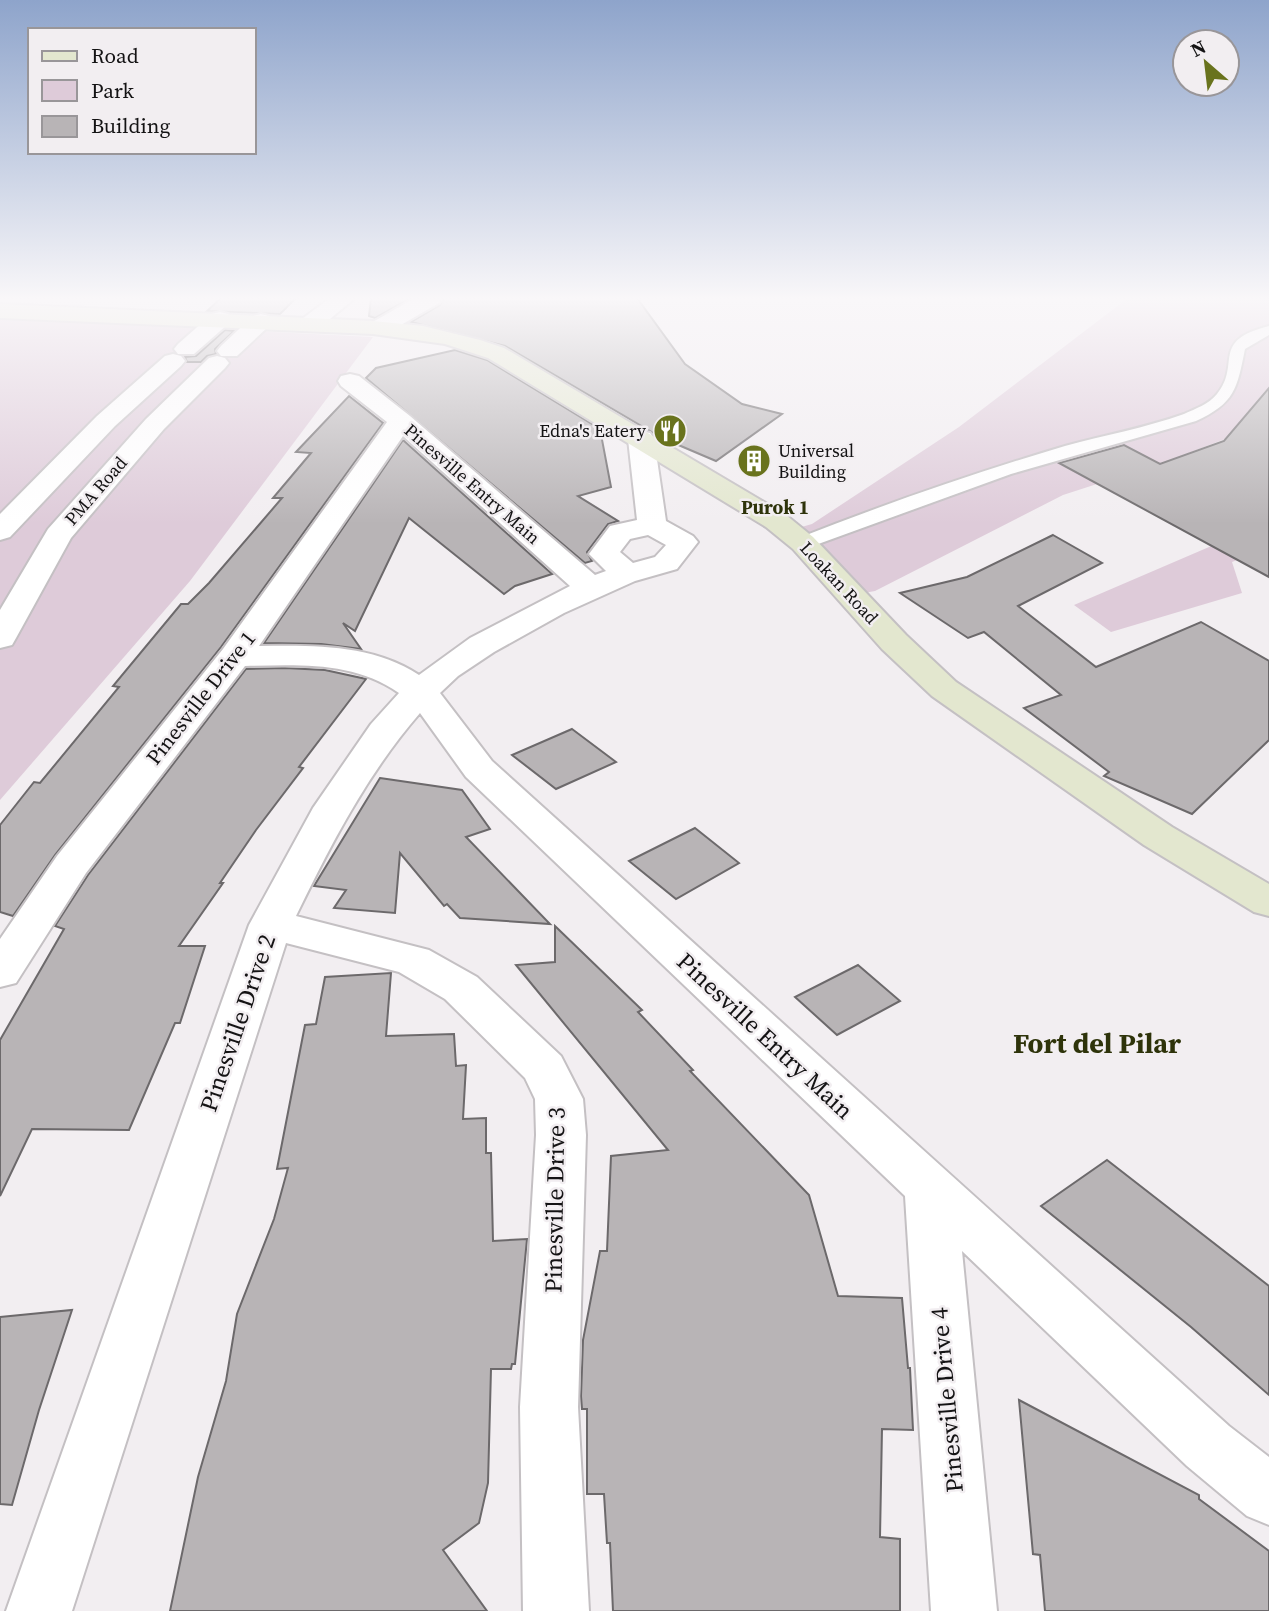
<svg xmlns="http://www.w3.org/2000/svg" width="1269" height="1611" viewBox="0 0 1269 1611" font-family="'Source Serif 4',serif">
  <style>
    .green { fill: #decbd9 }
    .building { fill: #b8b4b6; stroke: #6c696b; stroke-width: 2 }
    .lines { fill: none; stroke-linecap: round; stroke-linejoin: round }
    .service-casing { stroke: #c4c0c3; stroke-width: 4 }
    .minor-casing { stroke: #c4c0c3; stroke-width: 4 }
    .secondary-casing { stroke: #c4c0c3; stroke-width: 4 }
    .service { fill: #fff; fill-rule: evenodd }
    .minor { fill: #fff; fill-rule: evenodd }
    .secondary { fill: #e3e7cf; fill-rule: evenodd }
    .labels { text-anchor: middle; stroke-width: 5; stroke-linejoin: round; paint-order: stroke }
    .far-poi-label { font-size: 18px; fill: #141314; stroke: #f2eef1; text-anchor: end }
    .far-street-label { font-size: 18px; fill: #141314; stroke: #f2eef1 }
    .far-neighbourhood-label { font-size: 19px; font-weight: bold; fill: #2e330a; stroke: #f2eef1 }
    .street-label { font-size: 21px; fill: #141314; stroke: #f2eef1 }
    .near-street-label { font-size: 24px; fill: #141314; stroke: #f2eef1 }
    .near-quarter-label { font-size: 28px; font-weight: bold; fill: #2e330a; stroke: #f2eef1 }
  </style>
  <rect width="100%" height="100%" fill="#f2eef1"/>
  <g class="green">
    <polygon points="1128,298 1269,298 1269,422 1168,461 1063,495 875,591 864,593 798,528 812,524 959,427"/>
    <polygon points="0,318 373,337 190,581 0,800"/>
    <polygon points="1223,541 1269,548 1232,562 1242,593 1111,632 1074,605"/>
  </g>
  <g class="building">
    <polygon points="221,298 296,298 280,314 207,311"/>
    <polygon points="371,298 410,298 375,318 369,316"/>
    <polygon points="444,298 637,298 685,364 742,404 782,414 716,461 662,438 505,346 411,322 440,305"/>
    <polygon points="225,330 234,331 215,349 216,354 207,356 201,362 187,362 185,357 196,356"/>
    <polygon points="455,350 487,360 600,429 611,487 578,496 618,521 608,524 587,552 592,561 585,563 366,378 376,368"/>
    <polygon points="1269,388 1269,577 1059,463 1124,445 1160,464 1224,441"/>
    <polygon points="349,396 383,423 221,647 55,855 13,916 0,912 0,825 34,782 40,783 119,687 113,686 181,604 188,604 209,583 282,498 273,498 311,453 296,452"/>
    <polygon points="403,440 552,574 515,586 504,594 409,518 355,631 343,623 361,649 321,644 264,643"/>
    <polygon points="1053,535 1102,563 1018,606 1096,667 1201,622 1269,661 1269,740 1192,814 1104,776 1109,772 1024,708 1061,695 984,632 968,638 900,593 967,577"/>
    <polygon points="285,668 325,670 366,679 299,767 303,768 256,830 220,883 223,883 179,946 205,946 180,1023 175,1023 129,1130 32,1129 0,1196 0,1040 64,929 55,926 88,875 246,669"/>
    <polygon points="572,729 616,762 556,789 512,755"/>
    <polygon points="380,778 462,790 490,829 466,837 550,924 460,918 447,904 444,906 400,853 395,913 334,908 346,890 314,886"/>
    <polygon points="695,828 739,863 676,899 629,861"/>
    <polygon points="555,926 642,1010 638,1012 693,1070 690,1071 809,1195 838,1296 902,1298 908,1368 910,1368 913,1430 882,1429 880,1537 900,1539 900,1611 613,1611 610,1543 607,1543 604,1494 587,1494 587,1409 582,1409 581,1396 583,1340 600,1251 607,1251 611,1156 668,1150 516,965 555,962"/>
    <polygon points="858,965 900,1001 837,1035 795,997"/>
    <polygon points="391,973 386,1036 454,1034 456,1066 466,1065 463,1119 486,1118 486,1153 491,1153 493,1241 527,1239 515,1364 512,1364 511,1369 491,1369 488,1483 479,1523 443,1550 487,1611 170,1611 198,1477 226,1381 237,1314 274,1219 288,1168 277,1169 305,1025 316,1024 325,977"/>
    <polygon points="1107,1160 1269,1286 1269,1395 1191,1327 1041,1206"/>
    <polygon points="72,1310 39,1410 12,1505 0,1504 0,1317"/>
    <polygon points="1019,1400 1199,1495 1199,1499 1269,1551 1269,1611 1045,1611 1040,1555 1033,1554"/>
  </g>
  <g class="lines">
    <defs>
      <path id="service" d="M 1269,326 L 1269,335 L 1245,349 C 1237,389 1235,403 1196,421 L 1011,474 L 810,547 L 796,547 L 794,543 L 796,539 C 885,504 974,473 1065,446 C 1105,435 1145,428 1184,414 C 1195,409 1209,404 1217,394 C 1242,364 1209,341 1269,326 Z"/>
      <g id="minor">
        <polygon points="330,298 355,298 318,329 302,329 299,324 302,319"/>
        <polygon points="415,298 442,298 439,303 387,333 371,333 368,328 371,323"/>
        <polygon points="220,312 228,314 231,319 228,324 194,354 178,354 174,349 178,344 212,314"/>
        <polygon points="261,314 269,316 272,321 269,326 237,356 221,356 217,351 221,346 253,316"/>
        <polygon points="173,354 181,356 185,361 181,366 115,426 10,537 0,540 0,514 97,416 165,356"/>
        <polygon points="217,356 225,358 229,363 225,368 164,429 71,538 16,638 12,645 0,648 0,610 48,529 146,419 209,358"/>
        <path d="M 350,374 L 359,376 L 410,416 L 595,575 L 606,571 L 589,554 L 610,526 L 637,520 L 628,439 L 632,433 L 641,431 L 650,433 L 654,439 L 666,521 L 693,536 L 698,542 L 677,569 L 635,581 L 564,613 L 494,652 L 458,676 L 440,693 L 492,761 L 1229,1426 L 1269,1457 L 1269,1525 L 1247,1516 L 1187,1466 L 962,1251 L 997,1611 L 931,1611 L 905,1196 L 466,777 L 420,713 C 367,774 331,844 296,916 L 429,950 L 477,977 L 561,1056 L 583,1099 L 586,1135 L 578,1407 L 589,1611 L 523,1611 L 520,1407 L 536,1135 L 535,1099 L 525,1078 L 445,999 L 399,972 L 286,943 L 72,1611 L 6,1611 L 249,925 L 313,808 L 371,724 L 399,693 C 353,661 299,665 245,666 L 86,873 L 16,983 L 0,987 L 0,939 L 57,856 L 223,649 L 387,422 L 341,386 L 338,381 L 341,376 ZM 403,436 L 570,586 L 470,638 L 419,675 C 373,644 312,645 259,646 ZM 648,535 L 666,545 L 655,557 L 633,563 L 620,552 L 630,539 Z"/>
      </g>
      <polygon id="secondary" points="0,304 373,321 423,326 480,340 504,348 786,515 813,537 906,635 956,682 1172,827 1269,884 1269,916 1254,912 1144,845 932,696 882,649 793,549 766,527 488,358 445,344 373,334 0,318"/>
    </defs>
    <use href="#service" class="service-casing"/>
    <use href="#minor" class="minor-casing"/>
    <use href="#secondary" class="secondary-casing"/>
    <use href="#service" class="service"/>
    <use href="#minor" class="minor"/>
    <use href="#secondary" class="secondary"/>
  </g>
  <linearGradient id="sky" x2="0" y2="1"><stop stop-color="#8ea4cb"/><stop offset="0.57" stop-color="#f9f7f9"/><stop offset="1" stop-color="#f9f7f9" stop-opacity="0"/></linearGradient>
  <rect width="1269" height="524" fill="url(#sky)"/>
  <defs>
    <symbol id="restaurant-disc" viewBox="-11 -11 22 22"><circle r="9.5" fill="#69731d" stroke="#f2eef1"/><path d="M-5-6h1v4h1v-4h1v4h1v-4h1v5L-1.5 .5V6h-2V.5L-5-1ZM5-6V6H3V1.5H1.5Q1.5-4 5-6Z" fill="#fff"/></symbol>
    <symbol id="building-disc" viewBox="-11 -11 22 22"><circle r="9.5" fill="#69731d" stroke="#f2eef1"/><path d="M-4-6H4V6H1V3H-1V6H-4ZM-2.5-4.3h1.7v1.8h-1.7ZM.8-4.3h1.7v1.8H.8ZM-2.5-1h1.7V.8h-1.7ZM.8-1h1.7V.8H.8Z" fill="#fff"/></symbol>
  </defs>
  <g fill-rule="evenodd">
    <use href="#restaurant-disc" x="651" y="412" width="38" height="38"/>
    <use href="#building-disc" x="735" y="442" width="38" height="38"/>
  </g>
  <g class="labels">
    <g class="far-poi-label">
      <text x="646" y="437">Edna's Eatery</text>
      <text x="778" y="457" text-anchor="start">Universal<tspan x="778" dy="21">Building</tspan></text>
    </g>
    <g class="far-street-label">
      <text transform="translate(472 484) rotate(41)" y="6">Pinesville Entry Main</text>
      <text transform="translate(96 491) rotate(-49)" y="6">PMA Road</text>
      <text transform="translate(839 583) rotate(47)" y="6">Loakan Road</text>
    </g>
    <g class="far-neighbourhood-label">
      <text x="775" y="514">Purok 1</text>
    </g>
    <g class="street-label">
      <text transform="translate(201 698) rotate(-52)" y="7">Pinesville Drive 1</text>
    </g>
    <g class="near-street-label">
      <text transform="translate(238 1023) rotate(-71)" y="8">Pinesville Drive 2</text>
      <text transform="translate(765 1036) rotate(43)" y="8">Pinesville Entry Main</text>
      <text transform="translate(555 1200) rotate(-89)" y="8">Pinesville Drive 3</text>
      <text transform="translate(947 1400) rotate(-95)" y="8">Pinesville Drive 4</text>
    </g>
    <g class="near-quarter-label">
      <text x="1097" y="1053">Fort del Pilar</text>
    </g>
  </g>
  <rect x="28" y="28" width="228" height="126" fill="#f2eef1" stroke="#999699" stroke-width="2"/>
  <rect x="42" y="51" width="35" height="10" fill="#e3e7cf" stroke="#999699" stroke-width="2"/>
  <text x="91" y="63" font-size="21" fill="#141314">Road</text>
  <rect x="42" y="80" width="35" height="21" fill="#decbd9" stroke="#999699" stroke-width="2"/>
  <text x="91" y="98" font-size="21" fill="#141314">Park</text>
  <rect x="42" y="116" width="35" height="21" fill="#b8b4b6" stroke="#999699" stroke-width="2"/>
  <text x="91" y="133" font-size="21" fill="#141314">Building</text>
  <g transform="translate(1206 63) rotate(332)"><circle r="33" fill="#f2eef1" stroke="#999699" stroke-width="2"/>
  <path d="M0-5L12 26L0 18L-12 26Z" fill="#69731d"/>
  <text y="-10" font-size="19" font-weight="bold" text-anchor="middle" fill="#141314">N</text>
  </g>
</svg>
